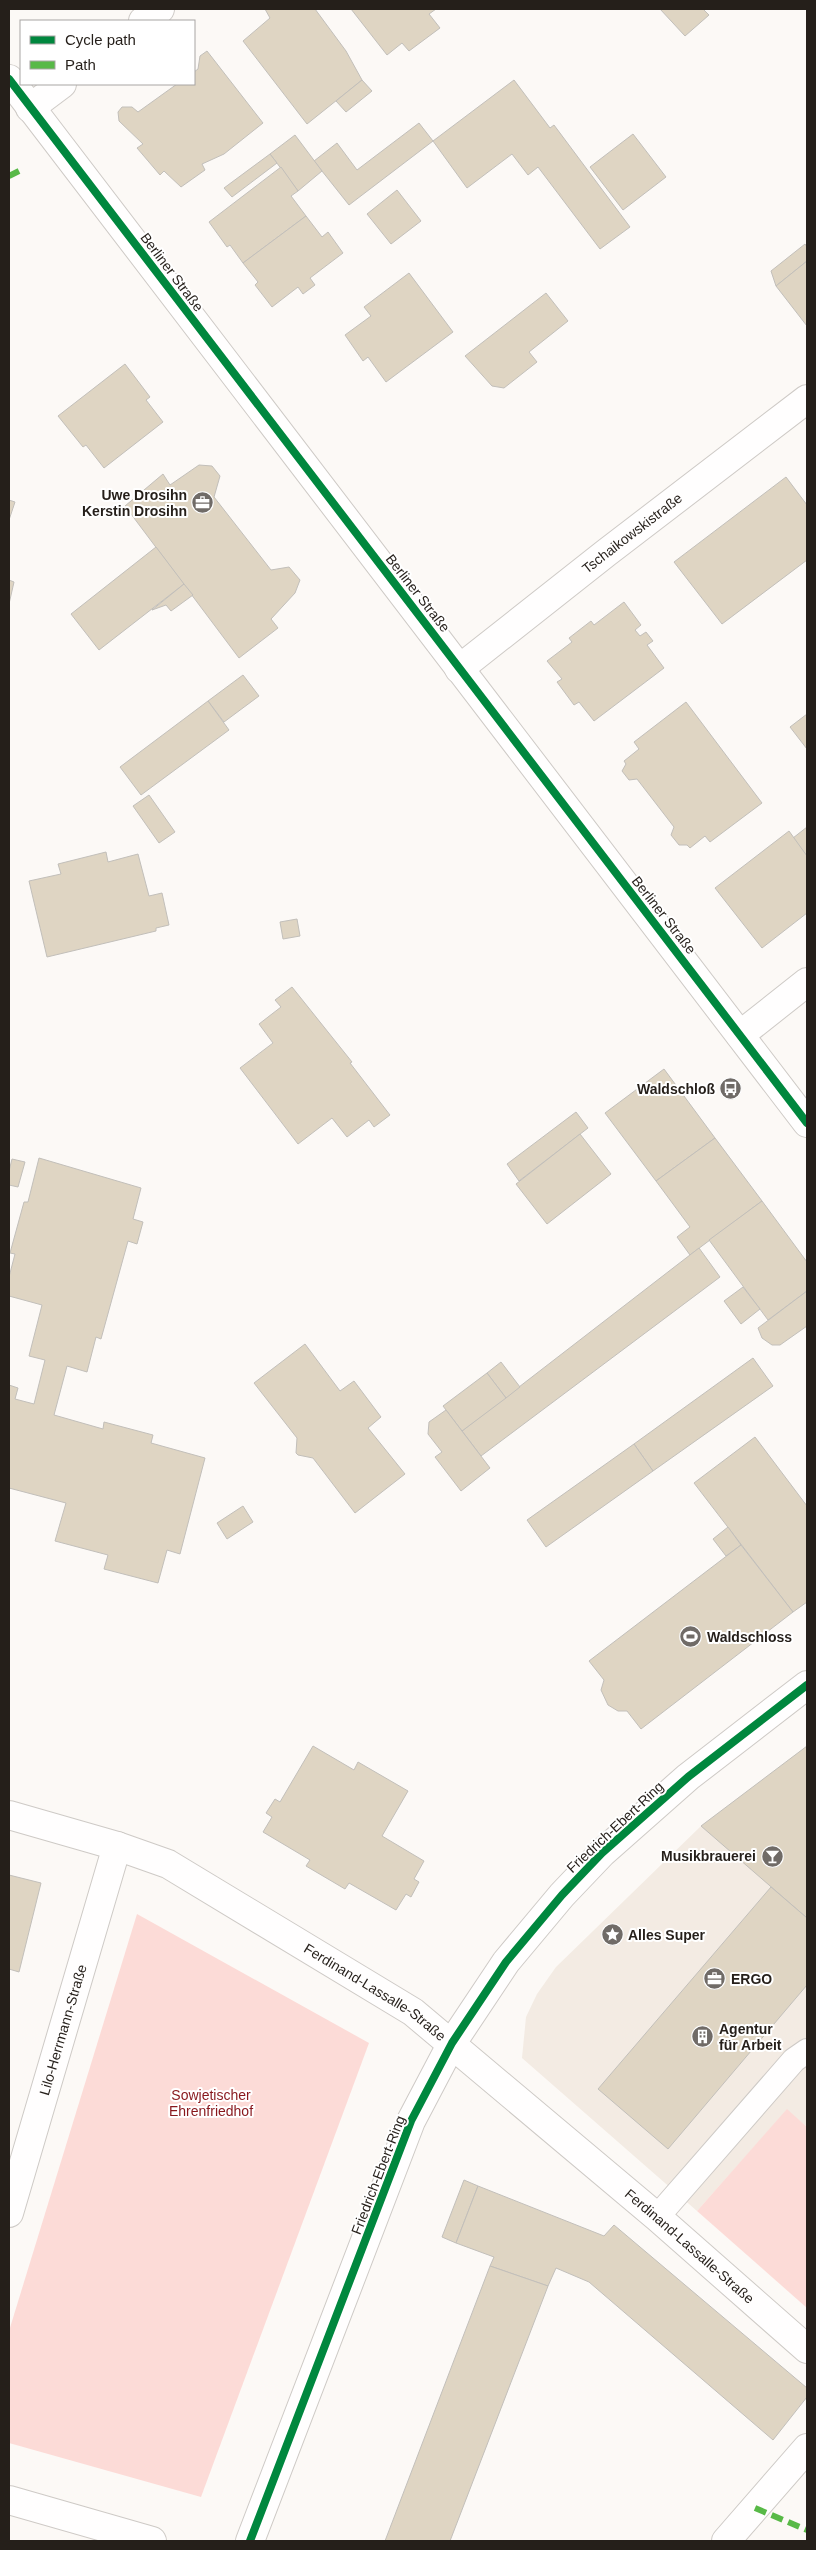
<svg xmlns="http://www.w3.org/2000/svg" width="816" height="2550" viewBox="0 0 816 2550" font-family="Helvetica,sans-serif">
  <style>
    .built { fill: #f3ebe3 }
    .green { fill: #fcdbd7 }
    .building { fill: #dfd5c3; stroke: #c2bfba }
    .lines { fill: none; stroke-linecap: round; stroke-linejoin: round }
    .service-casing { stroke: #cecac6; stroke-width: 26 }
    .minor-casing { stroke: #cecac6; stroke-width: 30 }
    .secondary-casing { stroke: #cecac6; stroke-width: 30 }
    .service { stroke: #fffefe; stroke-width: 24 }
    .minor { stroke: #fffefe; stroke-width: 28 }
    .secondary { stroke: #fffefe; stroke-width: 28 }
    .quiet { stroke: #58b947; stroke-width: 6; stroke-dasharray: 12 6; stroke-linecap: butt }
    .cycleway-casing { stroke: #fff; stroke-width: 11 }
    .cycleway { stroke: #00873e; stroke-width: 8 }
    .labels { text-anchor: middle; stroke-width: 4; stroke-linejoin: round; paint-order: stroke }
    .street-label { font-size: 14px; fill: #251f1a; stroke: #fff }
    .poi-label { font-size: 14px; font-weight: bold; fill: #251f1a; stroke: #fff; text-anchor: start }
    .park-label { font-size: 14px; fill: #88181d; stroke: #fff }
  </style>
  <rect width="100%" height="100%" fill="#fcf9f6"/>
  <polygon class="built" points="807,1746 807,2127 787,2110 697,2211 522,2058 526,2017 537,1994 556,1967 701,1826"/>
  <g class="green">
    <polygon points="137,1914 369,2043 201,2497 9,2443 9,2331"/>
    <polygon points="787,2109 807,2127 807,2308 697,2211"/>
  </g>
  <g class="building">
    <polygon points="315,9 346,51 362,80 307,124 243,41 270,18 265,9"/>
    <polygon points="351,9 436,9 429,14 440,28 409,51 402,43 387,55"/>
    <polygon points="660,9 703,9 709,15 685,36"/>
    <polygon points="207,51 263,123 224,154 202,164 205,170 181,187 164,171 160,175 137,148 143,144 119,121 118,112 122,107 132,107 138,112 177,84 194,84 194,72 198,69 200,56"/>
    <polygon points="362,80 372,91 346,112 336,101"/>
    <polygon points="514,80 550,128 554,125 630,227 600,249 538,167 528,175 512,154 467,188 433,141"/>
    <polygon points="419,123 433,141 349,205 314,161 337,143 357,170"/>
    <polygon points="633,134 666,177 623,210 590,167"/>
    <polygon points="295,135 322,171 298,191 270,154"/>
    <polygon points="270,154 277,163 232,197 224,188"/>
    <polygon points="281,167 298,191 291,196 306,216 243,263 230,245 227,247 209,222"/>
    <polygon points="397,190 421,221 391,244 367,214"/>
    <polygon points="306,216 322,237 328,232 343,253 310,278 315,285 303,294 298,287 272,307 255,285 258,282 243,263"/>
    <polygon points="805,244 807,247 807,261 776,286 771,271"/>
    <polygon points="807,261 807,326 776,286"/>
    <polygon points="409,273 453,332 386,382 368,357 363,361 345,335 371,316 364,307"/>
    <polygon points="546,293 568,321 529,352 537,362 504,388 492,386 465,356"/>
    <polygon points="125,364 150,397 146,400 163,422 104,468 86,445 83,447 58,416"/>
    <polygon points="199,465 212,466 220,476 214,497 271,570 289,567 300,580 295,593 271,619 278,628 239,658 125,506 163,474 170,485"/>
    <polygon points="786,477 807,505 807,560 722,624 674,562"/>
    <polygon points="9,500 15,502 9,520"/>
    <polygon points="156,547 184,584 99,650 71,614"/>
    <polygon points="9,580 14,582 9,604"/>
    <polygon points="184,584 193,595 171,611 166,605 152,610"/>
    <polygon points="624,602 641,625 635,630 640,636 646,632 653,641 647,645 664,668 594,721 579,702 574,705 557,682 562,679 547,661 572,642 569,638 591,621 594,625"/>
    <polygon points="243,675 259,696 224,722 208,701"/>
    <polygon points="208,701 229,730 141,795 120,767"/>
    <polygon points="686,702 762,803 710,842 705,836 690,848 687,845 679,845 671,835 674,827 637,779 629,780 622,771 626,764 624,761 639,749 634,742"/>
    <polygon points="807,714 807,749 790,727"/>
    <polygon points="149,795 175,832 159,843 133,806"/>
    <polygon points="807,827 807,856 793,838"/>
    <polygon points="789,831 807,856 807,913 762,948 715,888"/>
    <polygon points="106,852 108,862 138,854 149,896 162,893 169,925 156,928 156,931 47,957 29,881 61,874 58,864"/>
    <polygon points="297,919 300,936 283,939 280,922"/>
    <polygon points="292,987 352,1062 350,1063 390,1115 374,1127 369,1120 347,1137 332,1118 298,1144 240,1068 273,1043 259,1024 281,1007 275,1000"/>
    <polygon points="664,1069 715,1138 656,1181 605,1113"/>
    <polygon points="576,1112 588,1128 519,1181 507,1164"/>
    <polygon points="580,1134 611,1174 547,1224 516,1184"/>
    <polygon points="715,1138 762,1201 690,1255 677,1237 690,1227 656,1181"/>
    <polygon points="39,1158 141,1188 133,1219 143,1222 137,1244 128,1241 101,1339 96,1337 87,1372 67,1366 54,1415 103,1429 104,1422 153,1435 151,1443 205,1458 180,1554 167,1550 158,1583 104,1569 108,1555 55,1541 66,1503 9,1488 9,1385 18,1388 15,1399 34,1404 45,1360 29,1356 42,1305 9,1296 9,1277 15,1254 10,1253 24,1202 28,1202"/>
    <polygon points="12,1159 25,1162 18,1187 9,1185 9,1171"/>
    <polygon points="762,1201 807,1262 807,1291 768,1320 709,1240"/>
    <polygon points="699,1248 720,1277 481,1456 462,1431"/>
    <polygon points="743,1287 760,1309 741,1324 724,1301"/>
    <polygon points="807,1291 807,1326 780,1345 772,1345 762,1338 758,1328"/>
    <polygon points="305,1344 340,1391 354,1381 381,1417 368,1428 405,1474 355,1513 313,1458 298,1455 296,1453 297,1438 254,1383"/>
    <polygon points="753,1358 773,1386 653,1471 634,1444"/>
    <polygon points="501,1362 520,1387 506,1398 487,1373"/>
    <polygon points="487,1373 506,1398 462,1431 443,1406"/>
    <polygon points="446,1410 490,1468 461,1491 435,1457 442,1452 428,1434 429,1422"/>
    <polygon points="755,1437 807,1506 807,1602 793,1612 694,1483"/>
    <polygon points="634,1444 653,1471 546,1547 527,1520"/>
    <polygon points="243,1506 253,1522 227,1539 217,1523"/>
    <polygon points="728,1527 741,1545 726,1556 713,1539"/>
    <polygon points="741,1545 793,1612 641,1729 627,1711 618,1711 608,1705 601,1690 604,1680 589,1661"/>
    <polygon points="313,1746 354,1770 358,1762 408,1791 382,1836 424,1861 414,1879 419,1882 411,1897 406,1894 396,1910 349,1883 345,1889 306,1866 310,1860 263,1832 272,1817 266,1813 275,1799 280,1802"/>
    <polygon points="807,1746 807,1918 701,1826"/>
    <polygon points="9,1875 41,1883 19,1972 9,1969"/>
    <polygon points="771,1887 807,1918 807,1985 668,2149 598,2089"/>
    <polygon points="464,2180 478,2186 456,2243 442,2237"/>
    <polygon points="478,2186 604,2236 614,2225 807,2388 807,2397 773,2440 589,2282 556,2268 548,2286 490,2266 494,2257 456,2243"/>
    <polygon points="490,2266 548,2286 450,2541 385,2541"/>
  </g>
  <g class="lines">
    <defs>
      <polyline id="service" points="657,2217 794,2060 807,2051"/>
      <g id="minor">
        <polyline points="143,21 160,9"/>
        <polyline points="30,108 62,84"/>
        <path id="s1" d="M 459,669 L 606,553 L 807,399"/>
        <polyline points="740,1035 807,982"/>
        <path id="s2" d="M 9,1815 L 117,1846 L 168,1864 L 413,2012 L 657,2217 L 807,2349"/>
        <path id="s3" d="M 9,2213 L 117,1846"/>
        <polyline points="9,2500 152,2541"/>
        <polyline points="250,2541 411,2121 452,2043 506,1962 562,1895 602,1853 688,1777 807,1685"/>
        <polyline points="726,2541 807,2448"/>
      </g>
      <polyline id="secondary" points="9,79 807,1123"/>
    </defs>
    <use href="#service" class="service-casing"/>
    <use href="#minor" class="minor-casing"/>
    <use href="#secondary" class="secondary-casing"/>
    <use href="#service" class="service"/>
    <use href="#minor" class="minor"/>
    <use href="#secondary" class="secondary"/>
    <g class="quiet">
      <polyline points="9,176 19,171"/>
      <polyline points="755,2508 807,2530"/>
    </g>
    <defs>
      <g id="cycleway">
        <polyline points="9,79 807,1123"/>
        <polyline points="250,2541 411,2121 452,2043 506,1962 562,1895 602,1853 688,1777 807,1685"/>
      </g>
    </defs>
    <use href="#cycleway" class="cycleway-casing"/>
    <use href="#cycleway" class="cycleway"/>
  </g>
  <defs>
    <symbol id="office-disc" viewBox="-11 -11 22 22"><circle r="9.5" fill="#706b67" stroke="#fff"/><path d="M-6-3h4V-5.5h4V-3h4V5H-6ZM-1-4.5V-3h2v-1.5ZM-6 0V1H6V0Z" fill="#fff"/></symbol>
    <symbol id="bus-disc" viewBox="-11 -11 22 22"><circle r="9.5" fill="#706b67" stroke="#fff"/><path d="M-5-6H5V4H4V6H2V4H-2V6H-4V4H-5ZM-3.5-4V0h7V-4ZM-3.5 1.2v1.5H-2V1.2ZM2 1.2v1.5H3.5V1.2Z" fill="#fff"/></symbol>
    <symbol id="stadium-disc" viewBox="-11 -11 22 22"><circle r="9.5" fill="#706b67" stroke="#fff"/><path d="M0-5a6.5 5 0 1 0 0 10a6.5 5 0 1 0 0-10ZM-3.5-1.8h7v3.6h-7Z" fill="#fff"/></symbol>
    <symbol id="bar-disc" viewBox="-11 -11 22 22"><circle r="9.5" fill="#706b67" stroke="#fff"/><path d="M-6-5H6L.8 .8V4.5H3.5V6h-7V4.5H-.8V.8Z" fill="#fff"/></symbol>
    <symbol id="sight-disc" viewBox="-11 -11 22 22"><circle r="9.5" fill="#706b67" stroke="#fff"/><path d="M0-6L1.8-2.2L6-1.7L2.9 1.2L3.7 5.4L0 3.3L-3.7 5.4L-2.9 1.2L-6-1.7L-1.8-2.2Z" fill="#fff"/></symbol>
    <symbol id="building-disc" viewBox="-11 -11 22 22"><circle r="9.5" fill="#706b67" stroke="#fff"/><path d="M-4-6H4V6H1V3H-1V6H-4ZM-2.5-4.3h1.7v1.8h-1.7ZM.8-4.3h1.7v1.8H.8ZM-2.5-1h1.7V.8h-1.7ZM.8-1h1.7V.8H.8Z" fill="#fff"/></symbol>
  </defs>
  <g fill-rule="evenodd">
    <use href="#office-disc" x="190" y="490" width="25" height="25"/>
    <use href="#bus-disc" x="718" y="1076" width="25" height="25"/>
    <use href="#stadium-disc" x="678" y="1624" width="25" height="25"/>
    <use href="#bar-disc" x="760" y="1844" width="25" height="25"/>
    <use href="#sight-disc" x="600" y="1922" width="25" height="25"/>
    <use href="#office-disc" x="702" y="1966" width="25" height="25"/>
    <use href="#building-disc" x="690" y="2024" width="25" height="25"/>
  </g>
  <g class="labels">
    <g class="street-label">
      <text transform="translate(172 272) rotate(53)" y="5">Berliner Straße</text>
      <text dy="5" stroke="none"><textPath href="#s1" startOffset="220">Tschaikowskistraße</textPath></text>
      <text transform="translate(418 593) rotate(52)" y="5">Berliner Straße</text>
      <text transform="translate(664 915) rotate(52)" y="5">Berliner Straße</text>
      <text transform="translate(615 1827) rotate(-43)" y="5">Friedrich-Ebert-Ring</text>
      <text dy="5" stroke="none"><textPath href="#s2" startOffset="410">Ferdinand-Lassalle-Straße</textPath></text>
      <text dy="5" stroke="none"><textPath href="#s3" startOffset="191">Lilo-Herrmann-Straße</textPath></text>
      <text transform="translate(378 2175) rotate(-69)" y="5">Friedrich-Ebert-Ring</text>
      <text dy="5" stroke="none"><textPath href="#s2" startOffset="815">Ferdinand-Lassalle-Straße</textPath></text>
    </g>
    <g class="poi-label">
      <text x="187" y="500" text-anchor="end">Uwe Drosihn<tspan x="187" dy="16">Kerstin Drosihn</tspan></text>
      <text x="715" y="1094" text-anchor="end">Waldschloß</text>
      <text x="707" y="1642">Waldschloss</text>
      <text x="756" y="1861" text-anchor="end">Musikbrauerei</text>
      <text x="628" y="1940">Alles Super</text>
      <text x="731" y="1984">ERGO</text>
      <text x="719" y="2034">Agentur<tspan x="719" dy="16">für Arbeit</tspan></text>
    </g>
    <g class="park-label">
      <text x="211" y="2100">Sowjetischer<tspan x="211" dy="16">Ehrenfriedhof</tspan></text>
    </g>
  </g>
  <rect width="816" height="2550" fill="none" stroke="#251f1a" stroke-width="20"/>
  <rect x="20" y="20" width="175" height="65" fill="#ffffff" stroke="#a8a5a3"/>
  <rect x="30" y="36" width="25" height="8" fill="#00873e" stroke="#a8a5a3"/>
  <text x="65" y="45" font-size="15" fill="#251f1a">Cycle path</text>
  <rect x="30" y="61" width="25" height="8" fill="#58b947" stroke="#a8a5a3"/>
  <text x="65" y="70" font-size="15" fill="#251f1a">Path</text>
</svg>
